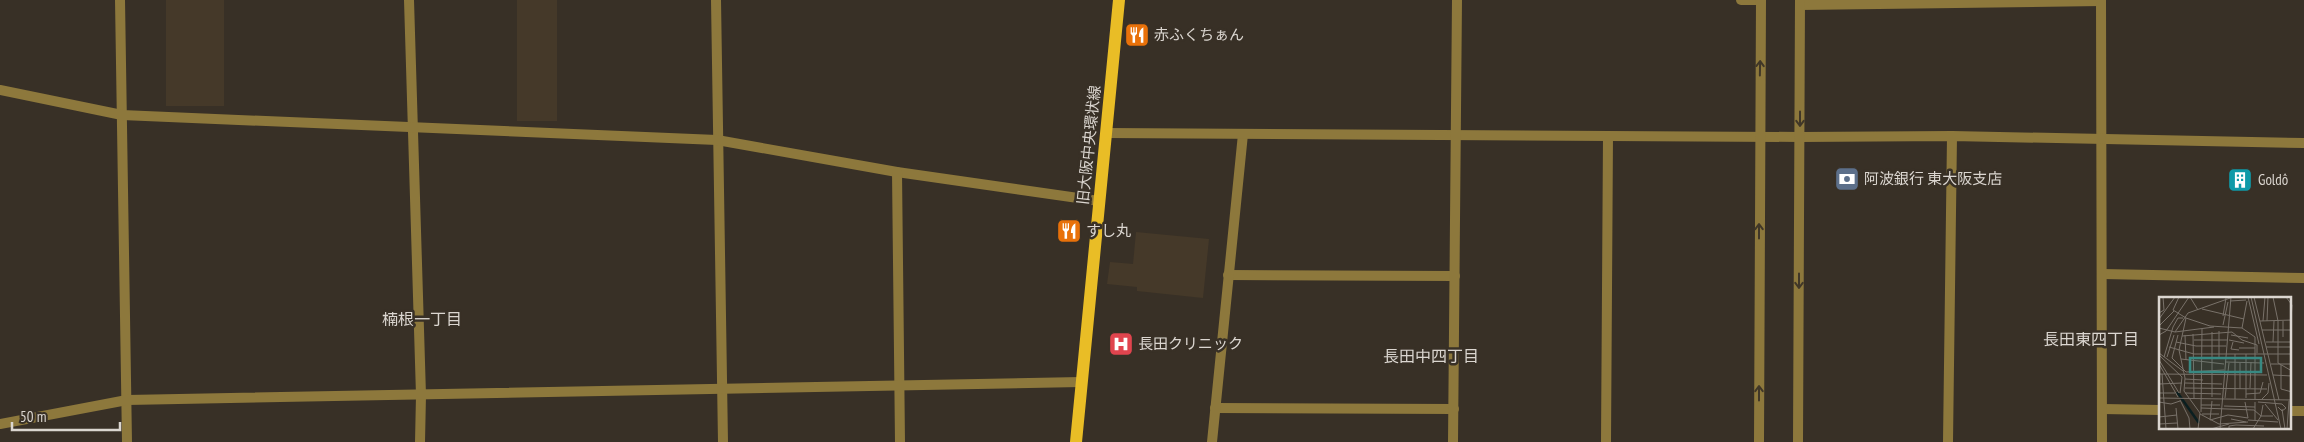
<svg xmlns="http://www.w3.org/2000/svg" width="2304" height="442" viewBox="0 0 2304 442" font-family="'PT Sans Narrow','Noto Sans JP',sans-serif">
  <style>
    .built { fill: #453929 }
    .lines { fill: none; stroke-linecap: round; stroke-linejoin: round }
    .minor { stroke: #8d783c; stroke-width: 10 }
    .tertiary { stroke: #8d783c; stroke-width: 10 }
    .primary { stroke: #e9bd26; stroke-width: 12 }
    .oneway { stroke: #403728 }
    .labels { text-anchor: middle; stroke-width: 5; stroke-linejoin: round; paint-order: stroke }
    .poi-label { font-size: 15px; fill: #dbd6d0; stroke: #383026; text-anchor: start }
    .street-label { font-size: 15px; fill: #dbd6d0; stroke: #383026 }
    .neighbourhood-label { font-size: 16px; fill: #dbd6d0; stroke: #383026 }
    .inset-river { fill: none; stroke: #0b1f20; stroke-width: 2.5 }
    .inset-road { fill: none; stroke: #79726a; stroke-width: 1 }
    .view { fill: #388982; fill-opacity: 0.15; stroke: #388982; stroke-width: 2.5 }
    .inset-edge { fill: none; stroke: #dbd6d0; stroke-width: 2.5 }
  </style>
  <rect width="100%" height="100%" fill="#383026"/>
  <g class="built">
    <rect x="166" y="0" width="58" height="106"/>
    <rect x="517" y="0" width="40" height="121"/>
    <polygon points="1136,232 1209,239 1203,298 1137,291 1137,287 1107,284 1110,262 1133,264"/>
  </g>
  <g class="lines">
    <g class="minor">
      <polyline points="120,0 127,442"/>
      <polyline points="409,0 421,395 420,442"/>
      <polyline points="716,0 723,442"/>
      <polyline points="1741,0 1761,0"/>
      <polyline points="1800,5 2101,1"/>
      <polyline points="0,90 122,115 717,140 897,172 1099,201"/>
      <polyline points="897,172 900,442"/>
      <polyline points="2103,274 2304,278"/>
      <polyline points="1228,275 1455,276"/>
      <polyline points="1215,408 1454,409"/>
      <polyline points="2103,409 2160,410"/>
      <polyline points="2290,411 2304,411"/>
      <polyline points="0,424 127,400 1081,382"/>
      <polyline points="1212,442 1243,134"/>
      <polyline points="1606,442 1608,136"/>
      <polyline points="1948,442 1952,136"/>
    </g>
    <g class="tertiary">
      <polyline points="2101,0 2102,442"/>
      <polyline points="1106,133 1800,137 1952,136 2304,143"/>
      <polyline points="1453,442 1457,0"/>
      <polyline points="1759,442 1761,0"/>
      <polyline points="1798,442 1800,0"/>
    </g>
    <polyline class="primary" points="1076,442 1119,0"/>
  </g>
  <defs><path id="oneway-shaft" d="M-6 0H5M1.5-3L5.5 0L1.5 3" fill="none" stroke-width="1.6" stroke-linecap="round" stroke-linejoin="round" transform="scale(1.25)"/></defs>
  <g class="oneway">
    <use href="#oneway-shaft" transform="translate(1760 68) rotate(-89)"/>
    <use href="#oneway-shaft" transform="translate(1800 119) rotate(90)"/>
    <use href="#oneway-shaft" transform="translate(1759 231) rotate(-90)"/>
    <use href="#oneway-shaft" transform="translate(1799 281) rotate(90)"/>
    <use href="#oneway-shaft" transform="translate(1759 393) rotate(-90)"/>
  </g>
  <defs>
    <symbol id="restaurant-square" viewBox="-11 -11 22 22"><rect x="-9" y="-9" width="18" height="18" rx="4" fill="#e8710a" stroke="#383026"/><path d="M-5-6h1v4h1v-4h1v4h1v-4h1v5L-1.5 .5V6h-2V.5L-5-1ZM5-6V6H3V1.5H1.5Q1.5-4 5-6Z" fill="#fff"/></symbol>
    <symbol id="bank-square" viewBox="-11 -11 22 22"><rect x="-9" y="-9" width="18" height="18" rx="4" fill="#5c6f8a" stroke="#383026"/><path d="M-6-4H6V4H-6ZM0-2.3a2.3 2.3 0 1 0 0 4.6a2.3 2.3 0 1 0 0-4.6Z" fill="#fff"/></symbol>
    <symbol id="building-square" viewBox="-11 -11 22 22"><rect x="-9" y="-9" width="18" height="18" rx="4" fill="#0f9aa8" stroke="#383026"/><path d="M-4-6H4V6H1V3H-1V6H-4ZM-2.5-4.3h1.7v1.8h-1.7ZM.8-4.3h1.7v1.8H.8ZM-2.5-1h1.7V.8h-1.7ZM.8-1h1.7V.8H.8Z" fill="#fff"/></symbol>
    <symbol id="hospital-square" viewBox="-11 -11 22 22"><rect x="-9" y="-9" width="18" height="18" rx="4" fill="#e0444e" stroke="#383026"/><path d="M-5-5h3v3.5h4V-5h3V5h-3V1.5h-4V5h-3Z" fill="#fff"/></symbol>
  </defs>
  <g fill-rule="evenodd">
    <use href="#restaurant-square" x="1123" y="21" width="28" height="28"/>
    <use href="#bank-square" x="1833" y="165" width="28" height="28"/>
    <use href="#building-square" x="2226" y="166" width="28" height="28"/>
    <use href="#restaurant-square" x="1055" y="217" width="28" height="28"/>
    <use href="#hospital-square" x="1107" y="330" width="28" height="28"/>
  </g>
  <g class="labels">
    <g class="poi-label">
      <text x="1154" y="40">赤ふくちぁん</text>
      <text x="1864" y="184">阿波銀行 東大阪支店</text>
      <text x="2258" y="185">Goldô</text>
      <text x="1086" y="236">すし丸</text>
      <text x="1138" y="349">長田クリニック</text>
    </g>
    <g class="street-label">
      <text transform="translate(1089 145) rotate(-84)" y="5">旧大阪中央環状線</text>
    </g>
    <g class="neighbourhood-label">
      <text x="422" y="325">楠根一丁目</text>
      <text x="2091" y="345">長田東四丁目</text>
      <text x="1431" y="362">長田中四丁目</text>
    </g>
  </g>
  <g transform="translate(2159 297)">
    <rect width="132" height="132" fill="#383026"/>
    <path class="inset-river" d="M 18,95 L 40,126"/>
    <path class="inset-road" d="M 20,0 L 14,13 L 27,21 L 20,53 L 26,81 L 25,94 L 41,116 L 39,132M 31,0 L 39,13M 89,0 L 100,47M 92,0 L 122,132M 95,0 L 120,103M 114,0 L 119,24M 127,0 L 133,8 L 132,23M 71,4 L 87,3M 43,12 L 85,22M 0,16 L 5,13 L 4,0M 64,19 L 67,1M 27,21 L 51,29 L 83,31 L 96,40 L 96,102M 0,22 L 16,0M 101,24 L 133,23M 104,24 L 106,0M 108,24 L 109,0M 119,24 L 119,66 L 133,74M 64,28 L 69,5M 0,29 L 15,14M 0,31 L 16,35 L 55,30M 83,31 L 88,4M 103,33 L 133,33M 16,35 L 29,16 L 74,0M 53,35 L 53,100M 34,37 L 35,101M 0,38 L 7,34 L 30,0M 19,38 L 13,61 L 27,75M 26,38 L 27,63M 72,38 L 89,41M 23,39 L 73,35 L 83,43 L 98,48 L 98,56M 124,40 L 124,24M 35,43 L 68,43M 70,43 L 85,46M 17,45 L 37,49 L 67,49M 74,45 L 72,52 L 80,53M 107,45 L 133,45M 114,45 L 115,24M 10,50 L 35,57 L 133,57M 107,50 L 133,50M 80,51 L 96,51M 0,56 L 24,74M 0,58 L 23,80 L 21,96M 5,60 L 14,30 L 19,21 L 24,21M 8,60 L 15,38M 60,60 L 60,34M 67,61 L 86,61M 22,62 L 65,67M 0,63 L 20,96M 66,65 L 105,66M 0,67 L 19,100M 112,67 L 133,67M 122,68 L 122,92 L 133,95M 27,75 L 65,73M 0,77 L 108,78M 3,77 L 7,132M 114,78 L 133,79M 26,82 L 44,83M 26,86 L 63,87M 0,87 L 23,86M 26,91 L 108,92M 91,91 L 92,65M 81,92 L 81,66M 0,96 L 16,96M 26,96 L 62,97M 87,97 L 101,96 L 104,85M 0,101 L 133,103M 66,101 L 70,66M 87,101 L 87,57M 76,102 L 76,57M 103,102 L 109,96 L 110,86M 21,103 L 30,121 L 31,132M 0,105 L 12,107 L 21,104M 86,105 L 89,121M 99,105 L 123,107 L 127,111 L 123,114 L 119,110M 106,107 L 119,123M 42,108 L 61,108M 65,109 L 96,110M 17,111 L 19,132M 42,111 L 95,113 L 102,119 L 114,119M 123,112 L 126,132M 42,115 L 43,32M 41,117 L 60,127 L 89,125M 43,117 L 60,117M 72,122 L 87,125M 51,123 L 69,118 L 89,121M 51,123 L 53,104M 89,123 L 119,125M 96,123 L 96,105M 0,124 L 0,120 L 18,118M 0,127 L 18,126M 23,132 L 43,132M 52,132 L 70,127M 61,132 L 72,0M 70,132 L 70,129 L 77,128 L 105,129M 94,132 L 102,119 L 104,108M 128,132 L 130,104"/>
    <path class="view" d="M 31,61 L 102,61 L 102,75 L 31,75 Z"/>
    <rect width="132" height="132" class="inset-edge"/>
  </g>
  <path d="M12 422v8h108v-8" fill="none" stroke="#dbd6d0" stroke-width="2.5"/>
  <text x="20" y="422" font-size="15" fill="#dbd6d0" stroke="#383026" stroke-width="4" paint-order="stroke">50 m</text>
</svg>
